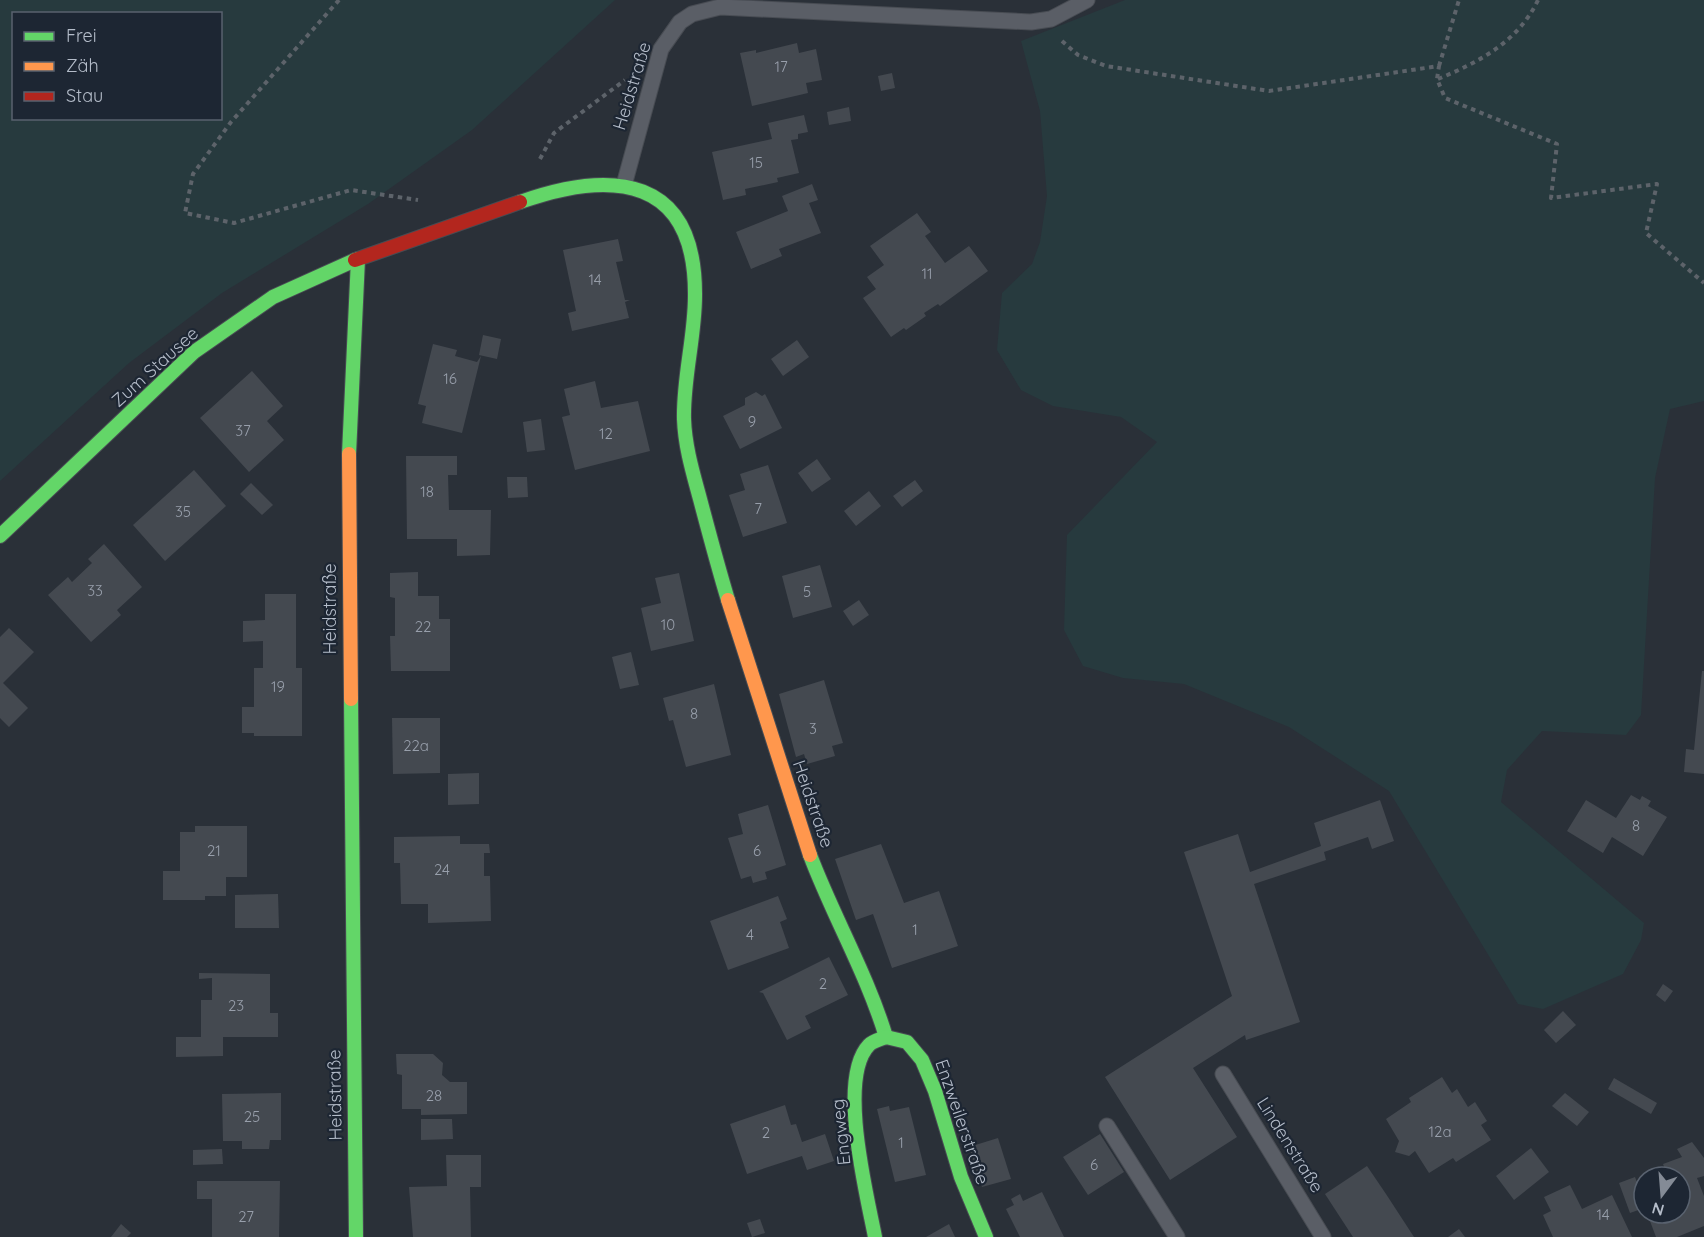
<svg xmlns="http://www.w3.org/2000/svg" width="1704" height="1237" viewBox="0 0 1704 1237" font-family="Quicksand,sans-serif">
  <style>
    .green { fill: #273a3e; fill-rule: evenodd }
    .building { fill: #444950 }
    .lines { fill: none; stroke-linecap: round; stroke-linejoin: round }
    .lane-casing { stroke: #484c53; stroke-width: 17 }
    .fast-casing { stroke: #484c53; stroke-width: 16 }
    .slow-casing { stroke: #484c53; stroke-width: 16 }
    .jam-casing { stroke: #484c53; stroke-width: 16 }
    .path { stroke: #5d636a; stroke-width: 4; stroke-dasharray: 4.5 4.5; stroke-linecap: butt }
    .lane { stroke: #5a5e66; stroke-width: 15 }
    .fast { stroke: #63d668; stroke-width: 14 }
    .slow { stroke: #ff974d; stroke-width: 14 }
    .jam { stroke: #b3261e; stroke-width: 14 }
    .labels { text-anchor: middle; stroke-width: 4.5; stroke-linejoin: round; paint-order: stroke }
    .number-label { font-size: 15px; fill: #989fab }
    .street-label { font-size: 18px; fill: #b4bcc9; stroke: #1d2633 }
  </style>
  <rect width="100%" height="100%" fill="#2a3038"/>
  <g class="green">
    <path d="M 0,0 L 615,0 L 472,130 L 368,204 L 222,293 L 129,363 L 0,481 ZM 14,14 L 220,14 L 220,118 L 14,118 Z"/>
    <polygon points="1125,0 1704,0 1704,401 1670,409 1655,478 1641,715 1626,735 1542,731 1507,770 1501,802 1644,923 1641,940 1623,974 1543,1009 1518,1004 1389,791 1289,727 1184,684 1123,678 1083,666 1064,630 1067,535 1157,442 1121,417 1053,406 1021,390 997,350 1002,293 1032,264 1040,242 1047,196 1040,111 1021,41"/>
  </g>
  <g class="building">
    <polygon points="797,43 799,53 816,49 822,80 806,83 808,93 752,106 740,53 756,50 756,53"/>
    <polygon points="892,73 895,88 881,91 878,76"/>
    <polygon points="849,107 851,121 829,125 827,112"/>
    <polygon points="804,115 808,132 798,134 798,139 791,140 799,173 777,178 778,182 745,189 746,195 723,200 712,152 772,139 768,123"/>
    <polygon points="812,184 818,200 809,203 821,233 779,249 782,256 751,269 736,232 788,211 782,196"/>
    <polygon points="917,213 931,232 925,236 945,263 969,246 988,271 940,306 938,304 924,313 926,316 906,330 904,328 891,337 863,298 876,289 867,277 884,265 870,246"/>
    <polygon points="618,239 623,261 616,262 625,300 630,300 625,302 629,318 572,331 568,313 576,311 563,250"/>
    <polygon points="483,335 501,339 497,359 479,355"/>
    <polygon points="797,340 809,357 783,376 771,359"/>
    <polygon points="433,344 457,350 455,356 477,362 481,356 462,433 422,423 426,406 418,404"/>
    <polygon points="252,371 283,406 267,421 284,440 249,472 200,418"/>
    <polygon points="595,381 601,408 638,401 650,451 575,470 562,417 570,415 564,389"/>
    <polygon points="756,392 762,396 765,394 782,428 740,449 723,416 745,405 745,398"/>
    <polygon points="541,419 545,450 527,452 523,422"/>
    <polygon points="406,456 457,456 457,475 448,475 449,510 491,510 490,555 457,556 457,539 407,539"/>
    <polygon points="817,459 831,479 812,492 798,473"/>
    <polygon points="768,465 787,523 743,537 729,495 745,490 740,474"/>
    <polygon points="194,470 226,506 165,561 133,525"/>
    <polygon points="507,477 527,477 528,497 508,498"/>
    <polygon points="915,480 923,491 902,507 893,496"/>
    <polygon points="251,483 273,505 262,515 240,494"/>
    <polygon points="869,491 881,506 856,526 844,511"/>
    <polygon points="104,544 142,587 117,610 121,615 91,642 48,595 68,577 72,582 92,563 88,559"/>
    <polygon points="820,565 832,607 793,618 782,576"/>
    <polygon points="418,572 418,596 439,596 439,619 450,619 450,671 391,671 390,636 395,636 395,598 390,597 390,573"/>
    <polygon points="679,573 694,641 651,651 641,608 661,603 655,578"/>
    <polygon points="265,594 296,594 296,668 302,668 302,736 254,736 254,733 242,733 242,707 254,707 254,668 263,668 263,641 243,642 243,621 265,620"/>
    <polygon points="859,600 869,615 853,626 843,611"/>
    <polygon points="9,628 34,652 3,683 28,708 9,727 0,718 0,637"/>
    <polygon points="631,652 639,685 620,689 612,657"/>
    <polygon points="1702,671 1704,671 1704,774 1684,772 1686,749 1694,750"/>
    <polygon points="824,680 843,743 832,746 835,756 807,764 804,754 796,757 779,694"/>
    <polygon points="714,684 731,755 686,767 673,720 669,721 663,698"/>
    <polygon points="392,718 440,718 440,773 393,774"/>
    <polygon points="479,773 479,804 448,805 448,774"/>
    <polygon points="1631,795 1640,800 1642,796 1651,801 1648,806 1667,817 1643,856 1612,837 1603,853 1567,831 1586,800 1616,818"/>
    <polygon points="1380,800 1394,841 1372,849 1368,837 1324,852 1326,860 1254,884 1300,1022 1246,1040 1245,1035 1193,1068 1237,1137 1170,1180 1105,1077 1232,996 1184,852 1238,834 1250,872 1321,846 1314,823"/>
    <polygon points="768,805 786,865 765,872 767,879 753,883 751,876 741,879 728,838 743,834 738,814"/>
    <polygon points="195,826 247,826 247,877 226,877 226,896 205,896 205,900 163,900 163,871 180,871 180,832 195,832"/>
    <polygon points="460,836 460,844 489,844 490,853 484,853 484,876 490,876 491,921 428,923 428,904 401,904 400,863 394,863 394,837"/>
    <polygon points="881,844 904,903 939,891 958,946 892,968 873,914 856,920 835,859"/>
    <polygon points="278,894 279,928 235,928 235,895"/>
    <polygon points="778,896 787,919 780,922 789,948 728,970 710,921"/>
    <polygon points="829,957 848,995 805,1016 811,1028 787,1040 763,993 759,992"/>
    <polygon points="199,973 270,974 270,1013 278,1013 278,1037 223,1037 223,1056 176,1057 176,1037 201,1037 201,1000 212,1000 212,978 199,979"/>
    <polygon points="1663,984 1673,991 1665,1002 1656,995"/>
    <polygon points="1563,1011 1576,1025 1556,1043 1544,1030"/>
    <polygon points="396,1054 433,1054 443,1063 442,1075 450,1082 467,1082 467,1114 421,1115 421,1109 402,1109 402,1075 397,1074"/>
    <polygon points="1442,1077 1452,1093 1457,1089 1468,1107 1475,1102 1487,1121 1481,1125 1491,1140 1456,1162 1453,1158 1429,1173 1415,1151 1409,1156 1395,1152 1399,1141 1386,1119 1411,1102 1409,1098"/>
    <polygon points="1614,1078 1657,1103 1651,1114 1608,1089"/>
    <polygon points="281,1093 281,1140 270,1140 269,1149 242,1149 242,1141 223,1141 222,1094"/>
    <polygon points="1565,1093 1589,1112 1577,1126 1552,1106"/>
    <polygon points="785,1105 791,1125 796,1124 802,1142 825,1134 834,1161 807,1170 802,1156 747,1174 730,1124"/>
    <polygon points="889,1106 890,1111 909,1107 926,1175 895,1182 877,1109"/>
    <polygon points="421,1119 452,1119 453,1139 421,1140"/>
    <polygon points="1100,1134 1124,1172 1088,1195 1063,1157"/>
    <polygon points="998,1138 1011,1179 982,1187 969,1147"/>
    <polygon points="1692,1142 1704,1158 1704,1176 1697,1178 1704,1196 1704,1226 1677,1237 1656,1237 1647,1213 1680,1213 1680,1177 1668,1177 1663,1164 1682,1157 1677,1149"/>
    <polygon points="1531,1148 1549,1172 1514,1200 1496,1176"/>
    <polygon points="222,1149 223,1164 193,1165 193,1150"/>
    <polygon points="446,1155 481,1155 481,1187 470,1187 471,1237 413,1237 409,1187 447,1186"/>
    <polygon points="1367,1166 1386,1194 1414,1237 1353,1237 1325,1194"/>
    <polygon points="1635,1177 1640,1190 1644,1188 1644,1208 1630,1213 1619,1183"/>
    <polygon points="197,1181 280,1181 279,1237 212,1237 212,1199 197,1199"/>
    <polygon points="1570,1185 1582,1209 1612,1195 1632,1237 1553,1237 1543,1215 1551,1211 1544,1197"/>
    <polygon points="1042,1192 1064,1237 1020,1237 1006,1209 1014,1205 1011,1199 1020,1194 1023,1201"/>
    <polygon points="760,1219 765,1233 752,1237 747,1223"/>
    <polygon points="121,1224 131,1233 127,1237 111,1237"/>
    <polygon points="949,1224 955,1237 926,1237"/>
    <polygon points="1459,1229 1465,1237 1448,1237"/>
  </g>
  <g class="lines">
    <defs>
      <g id="lane">
        <polyline points="624,185 661,49 680,22 692,14 720,7 1031,22 1051,19 1087,0"/>
        <polyline points="1223,1074 1323,1237"/>
        <polyline points="1107,1126 1177,1237"/>
      </g>
      <g id="fast">
        <path d="M 520,202 C 613,169 696,176 695,296 C 695,337 683,378 684,419 C 685,447 693,473 700,499 C 709,533 718,567 728,600"/>
        <polyline points="349,454 358,259"/>
        <polyline points="0,536 194,352 273,297 355,260"/>
        <polyline points="351,699 356,1237"/>
        <path d="M 810,855 C 833,916 867,974 886,1037"/>
        <polyline points="886,1037 907,1042 922,1060 935,1091 961,1177 986,1237"/>
        <path d="M 875,1237 C 867,1195 837,1078 869,1045 C 873,1041 881,1039 886,1037"/>
      </g>
      <g id="slow">
        <polyline points="349,454 351,699"/>
        <polyline points="728,600 810,855"/>
      </g>
      <polyline id="jam" points="355,260 520,202"/>
    </defs>
    <use href="#lane" class="lane-casing"/>
    <use href="#fast" class="fast-casing"/>
    <use href="#slow" class="slow-casing"/>
    <use href="#jam" class="jam-casing"/>
    <g class="path">
      <polyline points="339,0 231,122 193,174 185,213 234,223 351,190 418,200"/>
      <polyline points="1062,41 1078,55 1106,66 1269,91 1439,66 1437,79 1445,98 1557,144 1551,198 1657,184 1646,233 1704,283"/>
      <polyline points="1439,66 1459,0"/>
      <path d="M 1438,79 C 1479,62 1518,42 1538,0"/>
      <polyline points="540,159 554,133 625,80"/>
    </g>
    <use href="#lane" class="lane"/>
    <use href="#fast" class="fast"/>
    <use href="#slow" class="slow"/>
    <use href="#jam" class="jam"/>
  </g>
  <g class="labels">
    <g class="number-label">
      <text x="781" y="72">17</text>
      <text x="756" y="168">15</text>
      <text x="927" y="279">11</text>
      <text x="595" y="285">14</text>
      <text x="450" y="384">16</text>
      <text x="752" y="427">9</text>
      <text x="243" y="436">37</text>
      <text x="606" y="439">12</text>
      <text x="427" y="497">18</text>
      <text x="758" y="514">7</text>
      <text x="183" y="517">35</text>
      <text x="95" y="596">33</text>
      <text x="807" y="597">5</text>
      <text x="668" y="630">10</text>
      <text x="423" y="632">22</text>
      <text x="278" y="692">19</text>
      <text x="694" y="719">8</text>
      <text x="813" y="734">3</text>
      <text x="416" y="751">22a</text>
      <text x="1636" y="831">8</text>
      <text x="214" y="856">21</text>
      <text x="757" y="856">6</text>
      <text x="442" y="875">24</text>
      <text x="915" y="935">1</text>
      <text x="750" y="940">4</text>
      <text x="823" y="989">2</text>
      <text x="236" y="1011">23</text>
      <text x="434" y="1101">28</text>
      <text x="252" y="1122">25</text>
      <text x="1440" y="1137">12a</text>
      <text x="766" y="1138">2</text>
      <text x="901" y="1148">1</text>
      <text x="1094" y="1170">6</text>
      <text x="1603" y="1220">14</text>
      <text x="246" y="1222">27</text>
    </g>
    <g class="street-label">
      <text transform="translate(632 86) rotate(-73)" y="6">Heidstraße</text>
      <text transform="translate(155 367) rotate(-42)" y="6">Zum Stausee</text>
      <text transform="translate(330 609) rotate(-90)" y="6">Heidstraße</text>
      <text transform="translate(813 804) rotate(71)" y="6">Heidstraße</text>
      <text transform="translate(335 1095) rotate(-91)" y="6">Heidstraße</text>
      <text transform="translate(962 1122) rotate(71)" y="6">Enzweilerstraße</text>
      <text transform="translate(841 1132) rotate(-96)" y="6">Engweg</text>
      <text transform="translate(1290 1145) rotate(58)" y="6">Lindenstraße</text>
    </g>
  </g>
  <rect x="12" y="12" width="210" height="108" fill="#1d2633" stroke="#59626f" stroke-width="1.5"/>
  <rect x="24" y="32" width="30" height="9" fill="#63d668" stroke="#59626f" stroke-width="1.5"/>
  <text x="66" y="42" font-size="18" fill="#b4bcc9">Frei</text>
  <rect x="24" y="62" width="30" height="9" fill="#ff974d" stroke="#59626f" stroke-width="1.5"/>
  <text x="66" y="72" font-size="18" fill="#b4bcc9">Zäh</text>
  <rect x="24" y="92" width="30" height="9" fill="#b3261e" stroke="#59626f" stroke-width="1.5"/>
  <text x="66" y="102" font-size="18" fill="#b4bcc9">Stau</text>
  <g transform="translate(1662 1195) rotate(196)"><circle r="28" fill="#1d2633" stroke="#59626f" stroke-width="1.5"/>
  <path d="M0-4.5L10 22L0 15L-10 22Z" fill="#848b96"/>
  <text y="-9" font-size="16" font-weight="bold" text-anchor="middle" fill="#b4bcc9">N</text>
  </g>
</svg>
